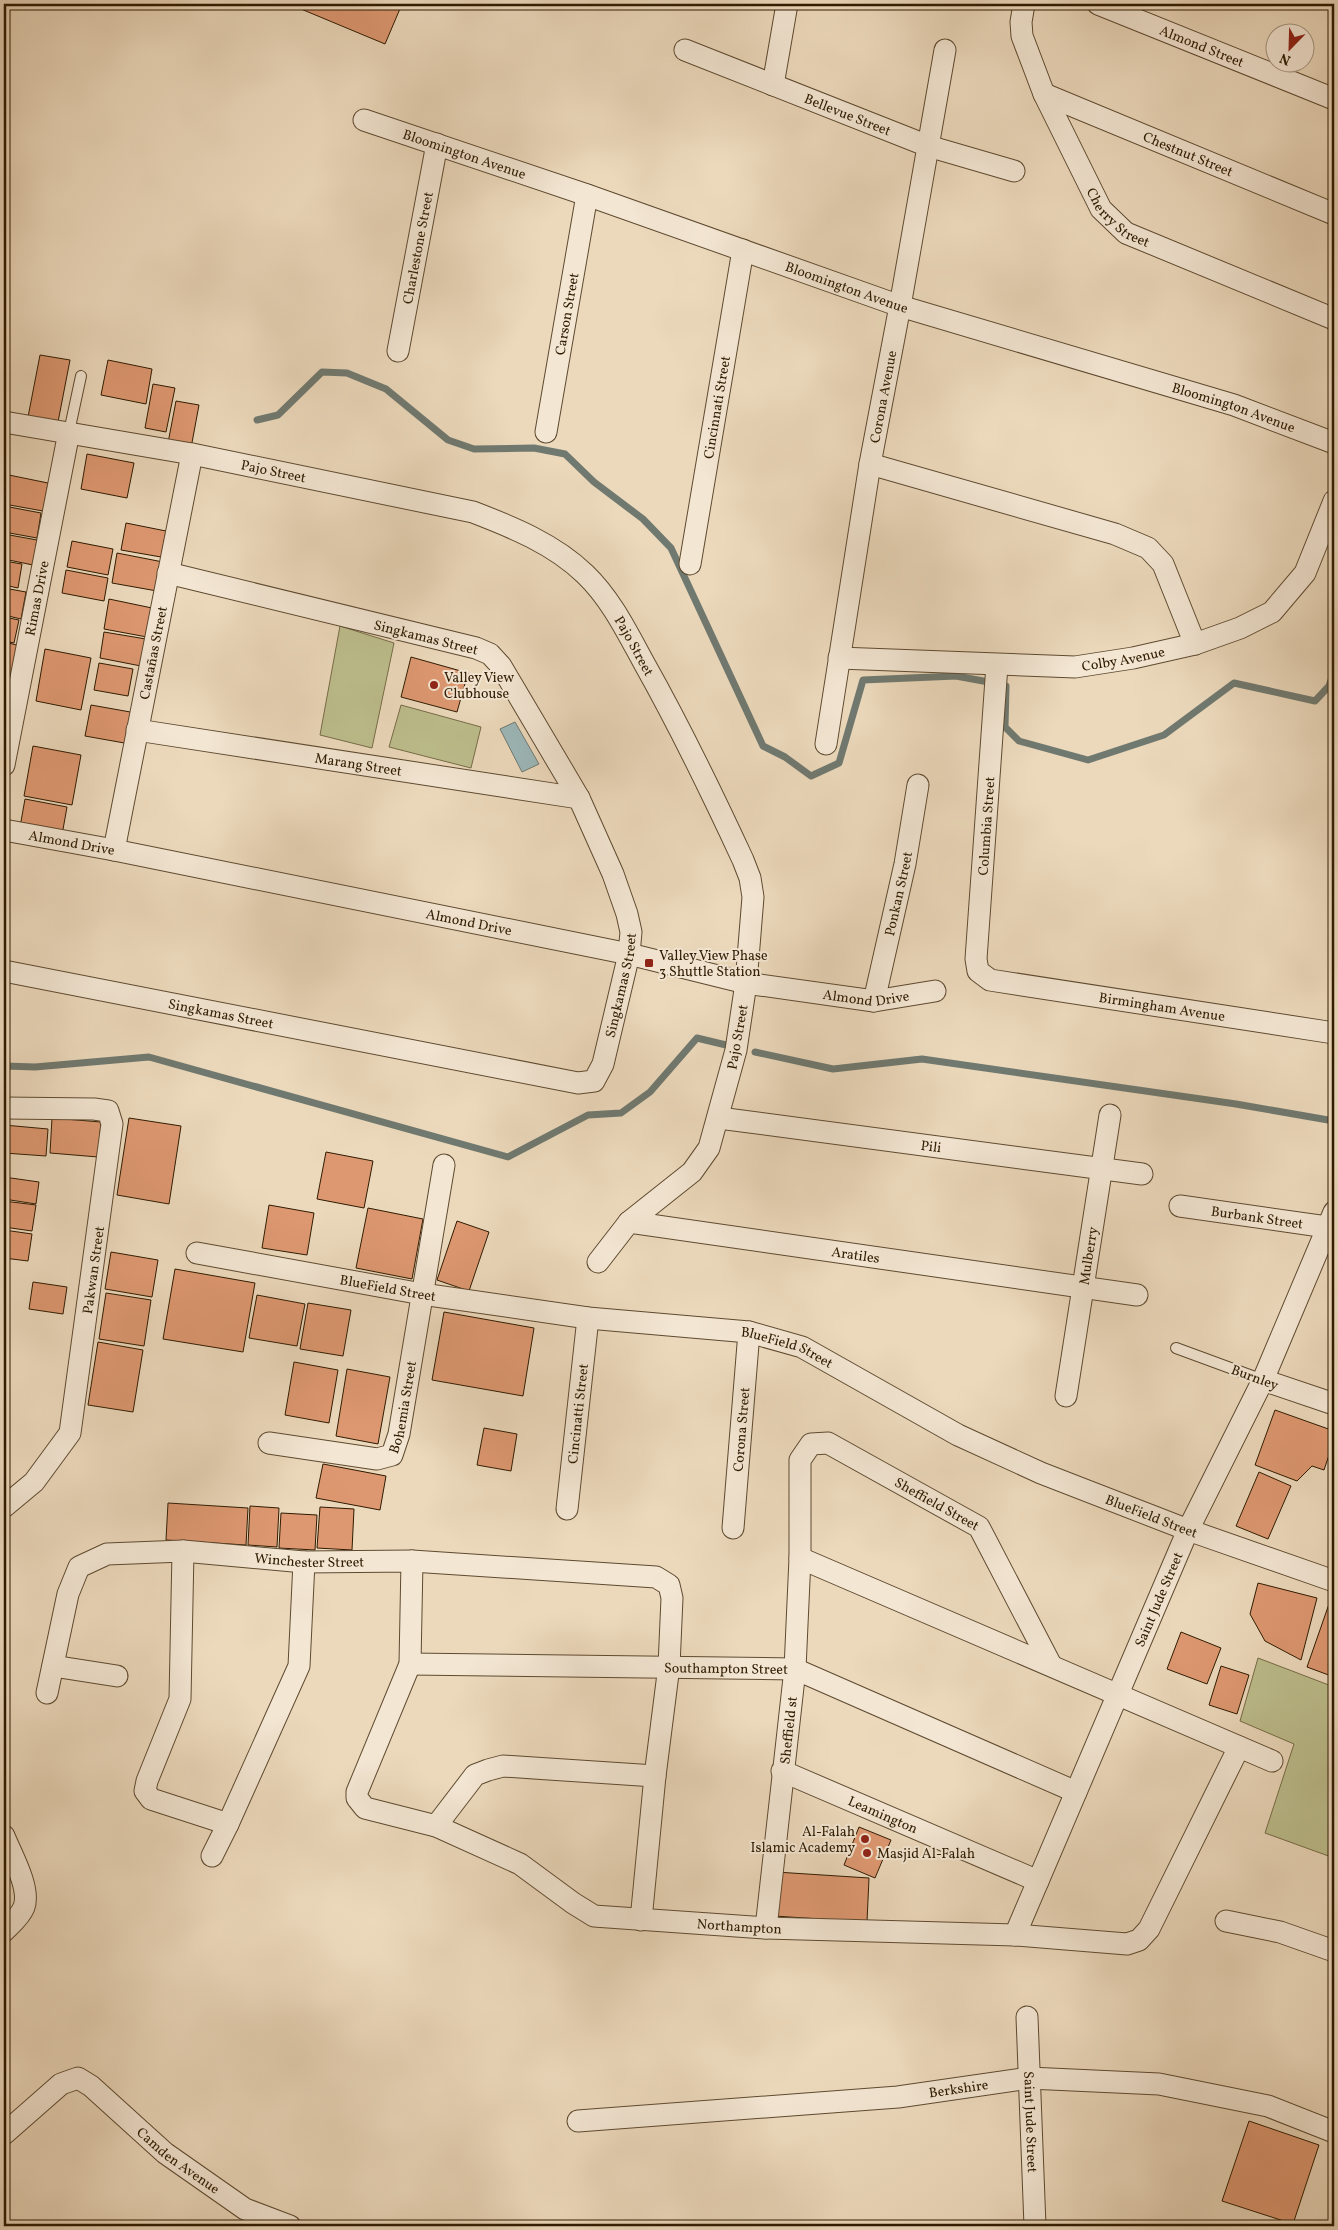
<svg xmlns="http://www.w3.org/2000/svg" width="1338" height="2230" viewBox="0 0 1338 2230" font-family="Vollkorn,serif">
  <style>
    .green { fill: #bdbe8d; stroke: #766c47 }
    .water { fill: #9cb8ba; stroke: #707970 }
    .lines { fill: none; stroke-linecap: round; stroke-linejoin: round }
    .stream { stroke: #707970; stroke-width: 7 }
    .building { fill: #de9871; stroke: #2e1b01 }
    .service-casing { stroke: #5e4a30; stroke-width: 12 }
    .minor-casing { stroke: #5e4a30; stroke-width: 23 }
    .service { stroke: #f3e6d3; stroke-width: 10 }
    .minor { stroke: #f3e6d3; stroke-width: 21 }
    .poi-dot { fill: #8f2418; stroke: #f3e6d3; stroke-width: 2 }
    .labels { text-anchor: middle; stroke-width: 4; stroke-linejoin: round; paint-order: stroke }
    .street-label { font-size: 14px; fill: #2e1b01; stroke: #f3e6d3 }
    .poi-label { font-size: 14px; fill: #2e1b01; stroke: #f3e6d3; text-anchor: start }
  </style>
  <rect width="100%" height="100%" fill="#ecd9bc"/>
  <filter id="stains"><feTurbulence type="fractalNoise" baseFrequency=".004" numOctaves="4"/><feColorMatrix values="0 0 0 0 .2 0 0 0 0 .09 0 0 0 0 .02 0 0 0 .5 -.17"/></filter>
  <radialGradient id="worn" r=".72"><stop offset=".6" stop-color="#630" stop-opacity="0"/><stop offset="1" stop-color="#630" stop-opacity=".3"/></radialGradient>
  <g class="green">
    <polygon points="340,626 394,643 372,748 320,735"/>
    <polygon points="401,705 481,727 471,768 389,747"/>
    <polygon points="1258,1658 1334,1687 1334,1858 1265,1833 1294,1744 1240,1721"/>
  </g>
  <polygon class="water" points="515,722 539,764 522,772 500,729"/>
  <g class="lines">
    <g class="stream">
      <polyline points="257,420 278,415 322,372 347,373 386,389 448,440 474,449 534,448 565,454 594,482 643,519 671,548 763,746 785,757 811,776 839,763 863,680 956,676 994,683"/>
      <polyline points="1006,686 1005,727 1019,741 1088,760 1164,735 1234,683 1315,701 1329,686 1334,672"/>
      <polyline points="755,1052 833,1069 922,1059 1236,1104 1334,1121"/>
      <polyline points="4,1066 35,1067 149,1057 508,1157 588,1115 621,1113 650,1092 697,1038 726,1045"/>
    </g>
  </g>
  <g class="building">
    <polygon points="289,4 402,4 385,44"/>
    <polygon points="40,355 70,360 58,422 28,417"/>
    <polygon points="108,360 152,369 146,404 101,395"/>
    <polygon points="153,384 175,388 166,432 145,428"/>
    <polygon points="176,401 199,405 191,448 168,443"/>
    <polygon points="87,454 134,463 127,498 81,489"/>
    <polygon points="4,474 48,483 43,511 4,504"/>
    <polygon points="4,506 41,513 37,538 4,532"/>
    <polygon points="126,523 166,531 161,557 121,550"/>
    <polygon points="4,534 37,540 33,565 4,559"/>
    <polygon points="72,541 113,549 108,575 67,567"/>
    <polygon points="117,553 163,562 157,591 112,583"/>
    <polygon points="4,561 22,564 18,588 4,585"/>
    <polygon points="66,570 108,578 104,601 62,593"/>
    <polygon points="4,588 26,592 21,619 4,615"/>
    <polygon points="109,599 152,608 147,637 104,629"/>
    <polygon points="4,617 19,620 14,643 4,641"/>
    <polygon points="104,632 146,639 141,666 100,658"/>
    <polygon points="4,642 17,645 9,686 4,685"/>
    <polygon points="45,649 91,658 81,710 36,701"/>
    <polygon points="411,657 468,673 457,712 401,697"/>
    <polygon points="99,663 133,669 128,696 94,690"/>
    <polygon points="91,705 136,713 130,744 85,736"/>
    <polygon points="33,746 81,755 72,805 24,796"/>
    <polygon points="25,799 67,807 62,835 20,827"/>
    <polygon points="52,1118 101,1122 98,1157 50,1153"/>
    <polygon points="129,1118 181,1126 169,1204 117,1195"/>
    <polygon points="4,1125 48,1129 46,1156 4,1153"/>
    <polygon points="326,1152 373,1161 364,1208 317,1199"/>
    <polygon points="4,1177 39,1182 36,1204 4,1199"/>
    <polygon points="4,1201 36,1205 32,1231 4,1227"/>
    <polygon points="269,1205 314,1213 307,1255 262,1248"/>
    <polygon points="368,1208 423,1219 412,1279 356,1268"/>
    <polygon points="457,1221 489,1232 469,1291 437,1280"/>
    <polygon points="4,1230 32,1234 28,1261 4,1258"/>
    <polygon points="111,1252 158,1260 152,1297 105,1289"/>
    <polygon points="175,1269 255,1283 243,1352 163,1339"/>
    <polygon points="33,1282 67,1287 63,1314 29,1309"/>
    <polygon points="106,1293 151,1300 144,1346 99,1339"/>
    <polygon points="257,1295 305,1304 297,1346 249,1338"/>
    <polygon points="308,1303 351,1310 343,1356 300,1349"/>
    <polygon points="444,1312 534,1328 523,1396 432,1380"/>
    <polygon points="98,1342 143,1350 133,1412 88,1405"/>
    <polygon points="294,1362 338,1370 329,1423 285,1415"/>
    <polygon points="347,1369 390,1377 378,1444 336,1436"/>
    <polygon points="1275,1410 1334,1431 1334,1440 1324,1470 1312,1466 1297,1481 1255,1465"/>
    <polygon points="484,1428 517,1434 511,1471 477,1465"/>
    <polygon points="323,1464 386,1476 380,1510 316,1498"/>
    <polygon points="1259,1472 1291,1486 1268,1539 1236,1526"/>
    <polygon points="168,1503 248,1508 246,1545 166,1540"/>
    <polygon points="250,1506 279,1508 277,1547 248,1545"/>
    <polygon points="320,1507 354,1509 352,1550 317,1548"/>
    <polygon points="281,1513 317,1515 315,1550 279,1548"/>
    <polygon points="1258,1583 1317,1598 1301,1660 1265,1641 1250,1614"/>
    <polygon points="1329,1604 1334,1606 1334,1677 1307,1667"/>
    <polygon points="1181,1632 1221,1648 1207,1684 1167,1669"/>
    <polygon points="1221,1666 1249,1675 1237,1714 1209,1705"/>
    <polygon points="859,1827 891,1840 875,1878 844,1865"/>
    <polygon points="776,1872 869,1878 867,1922 774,1916"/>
    <polygon points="1249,2121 1319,2145 1293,2224 1222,2201"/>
  </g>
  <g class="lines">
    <defs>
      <g id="service">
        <polyline points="69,432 81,376"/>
        <polyline points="1176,1348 1263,1380"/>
      </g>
      <g id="minor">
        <path id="s1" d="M 1024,4 L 1021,22 L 1022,36 L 1044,94 L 1101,209 L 1126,233 L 1334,319"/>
        <path id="s2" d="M 1098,4 L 1334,99"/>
        <path id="s3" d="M 685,50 L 928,146 L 1014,171"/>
        <polyline points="773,85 787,4"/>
        <path id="s4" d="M 1044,94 L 1334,214"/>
        <path id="s5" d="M 364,120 L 587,195 L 900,306 L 1234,405 L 1334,443"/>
        <path id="s6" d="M 398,351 L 437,144"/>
        <path id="s7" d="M 4,422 L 192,454 L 473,512 C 512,527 554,544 585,574 C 611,599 627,632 644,663 C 680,727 712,793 743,860 L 750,878 L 753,897 L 746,983 L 736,1050 L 709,1148 L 692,1172 L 629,1222 L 598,1262"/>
        <path id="s8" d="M 546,432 L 587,195"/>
        <polyline points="870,464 1115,534 1148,548 1163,564 1195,644"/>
        <path id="s9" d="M 690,564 L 743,250"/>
        <path id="s10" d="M 839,658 L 1075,667 L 1133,658 L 1195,644 L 1240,628 L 1272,612 L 1305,573 L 1334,501"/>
        <path id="s11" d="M 997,665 L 976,959 L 978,971 L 990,980 L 1334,1033"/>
        <path id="s12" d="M 137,730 L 579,798"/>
        <path id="s13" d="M 826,744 L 870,464 L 900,306 L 945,50"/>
        <path id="s14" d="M 4,765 L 69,432"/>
        <path id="s15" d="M 4,830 L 114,850 L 629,954 L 746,983 L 874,1001 L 935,991"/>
        <path id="s16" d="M 114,850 L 192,454"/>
        <path id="s17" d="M 4,971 L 578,1083 L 594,1081 L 603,1064 L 629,954 L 631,932 L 627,914 L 613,874 L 579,798 L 501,666 L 490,654 L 476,648 L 168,573"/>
        <path id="s18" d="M 874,1001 L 905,864 L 918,785"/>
        <polyline points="4,1108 94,1109 108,1111 112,1124 70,1433 34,1482 4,1507"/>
        <path id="s19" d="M 719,1118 L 1142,1174"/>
        <path id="s20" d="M 1180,1206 L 1334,1228"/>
        <path id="s21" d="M 629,1222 L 1137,1295"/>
        <path id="s22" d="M 197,1253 L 422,1294 L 588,1318 L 749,1332 L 802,1347 L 958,1435 L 1041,1473 L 1188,1530 L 1334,1581"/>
        <polyline points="1263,1380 1334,1404"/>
        <path id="s23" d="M 1066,1396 L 1110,1115"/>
        <path id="s24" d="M 269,1443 L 377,1459 L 392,1455 L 399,1434 L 444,1165"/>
        <path id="s25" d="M 567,1509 L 588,1318"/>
        <path id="s26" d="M 733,1528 L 749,1332"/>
        <polyline points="183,1551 180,1699 147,1781 145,1791 151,1799 228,1824"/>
        <polyline points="800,1558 1272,1761"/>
        <path id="s27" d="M 412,1561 L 410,1664 L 357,1792 L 357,1798 L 365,1808 L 436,1826 L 520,1864 L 573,1903 L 594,1916 L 766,1928 L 1015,1935 L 1127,1944 L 1139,1940 L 1149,1929 L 1239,1747"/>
        <path id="s28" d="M 410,1664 L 795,1669 L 1076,1792"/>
        <polyline points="53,1666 117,1676"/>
        <path id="s29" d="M 47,1693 L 68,1594 L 79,1567 L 107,1554 L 183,1551 L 304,1562 L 412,1561 L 656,1577 L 669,1585 L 672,1598 L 669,1666 L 655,1776 L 641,1920"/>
        <path id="s30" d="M 782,1771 L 1038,1881"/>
        <polyline points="436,1826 475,1775 488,1770 503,1766 655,1776"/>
        <path d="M 4,1836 C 11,1854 31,1888 24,1907 C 20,1917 11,1924 4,1931"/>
        <polyline points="212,1856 228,1824 299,1666 304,1562"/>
        <polyline points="1226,1921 1280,1932 1334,1951"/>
        <path id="s31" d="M 766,1928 L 795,1669 L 800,1558 L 800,1460 L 811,1444 L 828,1443 L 979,1527 L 1051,1665"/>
        <path id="s32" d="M 1015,1935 L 1188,1530 L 1263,1380 L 1334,1212"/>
        <path id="s33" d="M 1027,2017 L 1035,2226"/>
        <path id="s34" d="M 578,2121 L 898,2097 L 1029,2078 L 1159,2084 L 1268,2106 L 1334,2132"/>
        <path id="s35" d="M 4,2134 L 61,2084 L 78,2078 L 91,2086 L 165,2153 L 245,2209 L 290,2226"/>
      </g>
    </defs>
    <use href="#service" class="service-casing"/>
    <use href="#minor" class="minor-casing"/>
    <use href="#service" class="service"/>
    <use href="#minor" class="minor"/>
  </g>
  <g class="poi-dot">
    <circle cx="434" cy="685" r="5"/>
    <rect x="644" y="958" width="10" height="10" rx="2.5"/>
    <circle cx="865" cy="1839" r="5"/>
    <circle cx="867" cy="1853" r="5"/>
  </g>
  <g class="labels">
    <g class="street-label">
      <text dy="5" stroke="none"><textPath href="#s2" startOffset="112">Almond Street</textPath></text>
      <text dy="5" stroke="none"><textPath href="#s3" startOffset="175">Bellevue Street</textPath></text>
      <text dy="5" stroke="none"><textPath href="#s5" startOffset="106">Bloomington Avenue</textPath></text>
      <text dy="5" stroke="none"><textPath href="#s4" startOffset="156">Chestnut Street</textPath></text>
      <text dy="5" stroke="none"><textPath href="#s1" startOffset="241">Cherry Street</textPath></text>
      <text dy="5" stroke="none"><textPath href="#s6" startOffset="105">Charlestone Street</textPath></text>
      <text dy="5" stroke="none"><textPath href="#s5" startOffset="511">Bloomington Avenue</textPath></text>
      <text dy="5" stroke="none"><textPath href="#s8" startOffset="120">Carson Street</textPath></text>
      <text dy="5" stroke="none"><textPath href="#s13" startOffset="352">Corona Avenue</textPath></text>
      <text dy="5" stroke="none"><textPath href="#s9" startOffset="159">Cincinnati Street</textPath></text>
      <text dy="5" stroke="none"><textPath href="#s5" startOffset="916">Bloomington Avenue</textPath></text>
      <text dy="5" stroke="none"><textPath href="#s7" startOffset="274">Pajo Street</textPath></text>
      <text dy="5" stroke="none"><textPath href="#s14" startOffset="170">Rimas Drive</textPath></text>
      <text transform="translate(426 637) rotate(14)" y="5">Singkamas Street</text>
      <text dy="5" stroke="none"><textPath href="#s7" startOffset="694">Pajo Street</textPath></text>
      <text dy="5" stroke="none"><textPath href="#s16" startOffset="201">Castañas Street</textPath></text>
      <text dy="5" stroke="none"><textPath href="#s10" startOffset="285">Colby Avenue</textPath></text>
      <text dy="5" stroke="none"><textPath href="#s12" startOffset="224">Marang Street</textPath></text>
      <text transform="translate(986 826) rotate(-86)" y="5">Columbia Street</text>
      <text dy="5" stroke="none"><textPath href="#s15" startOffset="69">Almond Drive</textPath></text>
      <text dy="5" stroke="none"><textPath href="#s18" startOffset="110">Ponkan Street</textPath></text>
      <text dy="5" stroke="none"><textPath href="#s15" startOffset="474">Almond Drive</textPath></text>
      <text dy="5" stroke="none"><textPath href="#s17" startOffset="701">Singkamas Street</textPath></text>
      <text dy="5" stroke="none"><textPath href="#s15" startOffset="879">Almond Drive</textPath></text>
      <text dy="5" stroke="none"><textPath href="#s11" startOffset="496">Birmingham Avenue</textPath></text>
      <text dy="5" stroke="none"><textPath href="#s17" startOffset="221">Singkamas Street</textPath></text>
      <text transform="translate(737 1037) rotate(-80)" y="5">Pajo Street</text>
      <text dy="5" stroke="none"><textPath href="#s19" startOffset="214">Pili</textPath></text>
      <text dy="5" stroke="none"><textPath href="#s20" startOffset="78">Burbank Street</textPath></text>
      <text dy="5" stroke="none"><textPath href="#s21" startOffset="229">Aratiles</textPath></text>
      <text dy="5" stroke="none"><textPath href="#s23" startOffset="142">Mulberry</textPath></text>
      <text transform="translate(93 1270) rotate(-82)" y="5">Pakwan Street</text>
      <text dy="5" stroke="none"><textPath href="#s22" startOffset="194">BlueField Street</textPath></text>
      <text dy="5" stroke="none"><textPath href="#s22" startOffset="599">BlueField Street</textPath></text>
      <text transform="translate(1255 1377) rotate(20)" y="5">Burnley</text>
      <text dy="5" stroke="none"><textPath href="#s24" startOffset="174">Bohemia Street</textPath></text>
      <text dy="5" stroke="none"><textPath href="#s25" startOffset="96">Cincinatti Street</textPath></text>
      <text dy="5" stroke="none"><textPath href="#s26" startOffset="99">Corona Street</textPath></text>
      <text dy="5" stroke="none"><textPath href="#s31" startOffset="631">Sheffield Street</textPath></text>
      <text dy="5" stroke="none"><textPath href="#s22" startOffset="1002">BlueField Street</textPath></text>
      <text dy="5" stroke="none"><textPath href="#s29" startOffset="364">Winchester Street</textPath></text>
      <text dy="5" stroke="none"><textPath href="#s32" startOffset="365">Saint Jude Street</textPath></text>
      <text dy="5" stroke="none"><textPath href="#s28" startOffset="316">Southampton Street</textPath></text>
      <text dy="5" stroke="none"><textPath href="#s31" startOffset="199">Sheffield st</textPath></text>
      <text dy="5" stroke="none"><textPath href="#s30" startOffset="110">Leamington</textPath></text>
      <text dy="5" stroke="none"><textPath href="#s27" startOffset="662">Northampton</textPath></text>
      <text dy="5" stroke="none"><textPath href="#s34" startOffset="382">Berkshire</textPath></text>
      <text dy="5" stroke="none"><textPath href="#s33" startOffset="105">Saint Jude Street</textPath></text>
      <text dy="5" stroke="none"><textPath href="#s35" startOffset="224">Camden Avenue</textPath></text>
    </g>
    <g class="poi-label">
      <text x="444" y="682">Valley View<tspan x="444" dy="16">Clubhouse</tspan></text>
      <text x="659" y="960">Valley View Phase<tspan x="659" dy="16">3 Shuttle Station</tspan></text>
      <text x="855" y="1836" text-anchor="end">Al-Falah<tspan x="855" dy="16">Islamic Academy</tspan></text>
      <text x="877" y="1858">Masjid Al-Falah</text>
    </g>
  </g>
  <rect width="1338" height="2230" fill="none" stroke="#ecd9bc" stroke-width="20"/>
  <rect x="5" y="5" width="1328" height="2220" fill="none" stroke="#2e1b01" stroke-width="2.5"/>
  <rect x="10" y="10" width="1318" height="2210" fill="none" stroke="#2e1b01"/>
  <g transform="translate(1290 48) rotate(203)"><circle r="24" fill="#f3e6d3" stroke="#a4957f"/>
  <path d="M0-4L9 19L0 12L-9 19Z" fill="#8f2418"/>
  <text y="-8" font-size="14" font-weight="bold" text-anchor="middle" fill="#2e1b01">N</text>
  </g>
  <rect width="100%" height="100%" filter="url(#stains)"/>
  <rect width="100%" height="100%" fill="url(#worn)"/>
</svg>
